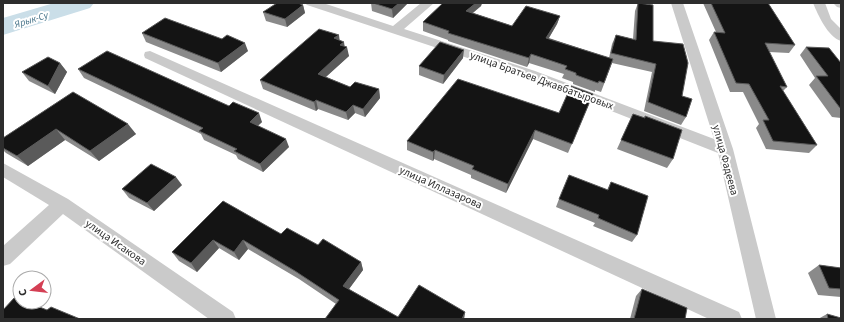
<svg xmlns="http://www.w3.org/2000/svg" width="844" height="322" viewBox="0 0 844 322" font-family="'Source Sans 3',sans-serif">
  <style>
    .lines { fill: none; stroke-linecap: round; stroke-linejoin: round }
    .river { fill: #cadee8; fill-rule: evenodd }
    .street { fill: #cacaca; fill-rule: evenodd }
    .wall { fill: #8a8a8a }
    .shaded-wall { fill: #5a5a5a }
    .building { fill: #141414; stroke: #5a5a5a }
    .labels { text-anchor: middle; stroke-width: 4; stroke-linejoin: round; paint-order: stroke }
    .far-water-label { font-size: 10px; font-style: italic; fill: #437187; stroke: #fff }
    .street-label { font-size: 11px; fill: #2d2d2d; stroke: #fff }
  </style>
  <rect width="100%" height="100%" fill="#fff"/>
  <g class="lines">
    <polygon class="river" points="54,3 94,3 90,8 3,35 3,18"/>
    <g class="street">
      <polygon points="305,3 323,3 393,26 421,3 434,3 404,29 535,71 714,139 671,3 683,3 733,149 776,319 756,319 718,153 525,77 307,5"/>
      <path d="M 813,3 L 825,3 L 831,19 L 841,29 L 841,41 C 828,37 818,15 813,3 Z"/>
      <polygon points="833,3 841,3 841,8 837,7"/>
      <polygon points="150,51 739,312 742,319 709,319 145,58 144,55 145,52"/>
      <polygon points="3,163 68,199 233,312 236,319 209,319 63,214 10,264 3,266 3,246 49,205 3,177"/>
    </g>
  </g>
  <g class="wall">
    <polygon points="371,3 408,3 393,18 372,11"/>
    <polygon points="443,3 482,3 481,6 473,13 512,26 560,16 557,24 549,38 609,58 612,44 616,35 633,39 635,11 638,3 653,41 682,96 686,117 681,125 644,111 652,72 612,63 601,92 595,90 595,92 573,84 573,82 562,78 564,74 529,63 527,67 448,41 448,40 423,31 423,22"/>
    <polygon points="703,3 768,3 795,45 789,53 769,52 787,87 783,91 817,145 809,153 766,149 756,128 759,124 743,92 730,92 709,40 714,32 716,32"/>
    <polygon points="303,5 305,13 287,27 266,21 263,12"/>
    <polygon points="142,33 222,39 248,51 221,72 146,42"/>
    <polygon points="339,40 344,46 349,56 326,77 350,87 379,89 380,98 365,117 355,113 348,120 318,109 316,111 263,89 260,80"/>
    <polygon points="806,47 841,63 841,118 832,117 809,85 815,78 800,55"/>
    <polygon points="463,58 443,84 419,75 419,66"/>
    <polygon points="60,63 67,72 55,94 29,81 22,72"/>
    <polygon points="78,69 262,122 258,126 289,147 263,172 238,159 236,155 204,140 201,134 84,78"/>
    <polygon points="73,92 136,134 99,161 65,140 28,166 6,153 3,150 3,138"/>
    <polygon points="589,104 568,153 533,139 506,193 471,178 471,175 434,159 433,161 407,150 407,141 559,113"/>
    <polygon points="633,114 644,118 645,116 673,159 667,168 617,149"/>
    <polygon points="611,182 637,235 632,242 593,226 595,223 556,207 559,199 607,190"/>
    <polygon points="182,185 154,211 129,198 122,189"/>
    <polygon points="223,201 281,234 318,245 361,262 363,270 349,289 398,317 465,312 464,319 325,319 336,304 299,279 248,249 239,260 219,248 197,272 179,261 172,252"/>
    <polygon points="819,265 841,268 841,297 818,295 808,273"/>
    <polygon points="642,289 685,319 630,319 636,296"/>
    <polygon points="827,314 841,319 818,319"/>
  </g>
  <g class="shaded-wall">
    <polygon points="399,3 408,3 393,18 392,9"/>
    <polygon points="476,3 482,3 481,6 465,19 466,11"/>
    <polygon points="303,5 305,13 287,27 285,19"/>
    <polygon points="560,16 557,24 544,46 546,38"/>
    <polygon points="339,35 340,43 334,38"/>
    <polygon points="344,42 345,49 347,47 349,56 319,83 318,74 340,45"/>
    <polygon points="245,43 248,51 221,72 218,63"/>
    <polygon points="464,50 463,58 443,84 444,75"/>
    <polygon points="531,54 529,63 527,67 529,58"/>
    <polygon points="60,63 67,72 55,94 48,86"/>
    <polygon points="379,89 380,98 365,117 363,109"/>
    <polygon points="316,100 318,109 316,111 314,102"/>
    <polygon points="353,105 355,113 348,120 346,112"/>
    <polygon points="259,113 262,122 253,130 250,122"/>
    <polygon points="128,124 136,134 99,161 90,151"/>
    <polygon points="56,129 65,140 28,166 17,156"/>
    <polygon points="535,130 533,139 506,193 508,184"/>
    <polygon points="286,139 289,147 263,172 260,164"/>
    <polygon points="435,150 434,159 433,161 433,152"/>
    <polygon points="176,177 182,185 154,211 147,203"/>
    <polygon points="213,240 219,248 197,272 191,263"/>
    <polygon points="243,240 248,249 239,260 234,252"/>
    <polygon points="361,262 363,270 346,293 343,286"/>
    <polygon points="465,312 464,319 462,319"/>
  </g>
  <g class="building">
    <polygon points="277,3 298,3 303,5 285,19 263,12"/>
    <polygon points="373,3 399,3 392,9"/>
    <polygon points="443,3 476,3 466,11 512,26 526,6 560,16 546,38 613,59 604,83 599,81 598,83 576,75 576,73 565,69 567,66 531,54 529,58 448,33 449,31 423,22"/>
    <polygon points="638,3 653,5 653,41 683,44 688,63 682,96 692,99 686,117 648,102 656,64 611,53 616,35 636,40"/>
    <polygon points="711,3 768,3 795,45 765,43 787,87 780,86 817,145 773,141 763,120 769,120 749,84 736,83 714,32 725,33"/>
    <polygon points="165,18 222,39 227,35 245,43 218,63 142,33"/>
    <polygon points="319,29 339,35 334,38 344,42 340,45 347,47 318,74 350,87 355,82 379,89 363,109 353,105 346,112 316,100 314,102 260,80"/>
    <polygon points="440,42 464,50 444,75 419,66"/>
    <polygon points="806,47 829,48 841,63 841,108 840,108 816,76 828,76"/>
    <polygon points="107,51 229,106 233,102 259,113 250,122 286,139 260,164 234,151 237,149 199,131 203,128 78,69"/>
    <polygon points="48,57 60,63 48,86 22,72"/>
    <polygon points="458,79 559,113 571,86 593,94 572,144 535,130 508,184 472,169 474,166 435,150 433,152 407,141"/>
    <polygon points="73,92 128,124 90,151 56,129 17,156 3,148 3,138"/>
    <polygon points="633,114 645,118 645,116 682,130 673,159 621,140"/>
    <polygon points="151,164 176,177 147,203 122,189"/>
    <polygon points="569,175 608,190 611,182 648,196 637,235 598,218 599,215 559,199"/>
    <polygon points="223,201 281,234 287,228 318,245 323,239 361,262 343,286 398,317 419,285 465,312 462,319 325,319 339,300 295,271 243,240 234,252 213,240 191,263 172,252"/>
    <polygon points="819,265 841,268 841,289 829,288"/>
    <polygon points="642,289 687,308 685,319 634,319"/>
    <polygon points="15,297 20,299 20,302 27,302 47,310 51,307 80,319 3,319 3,310"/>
    <polygon points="827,314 841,318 841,319 828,319"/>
  </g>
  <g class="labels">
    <g class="far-water-label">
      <text transform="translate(31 19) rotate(-17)" y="4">Ярык-Су</text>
    </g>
    <g class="street-label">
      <text transform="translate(542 80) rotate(20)" y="4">улица Братьев Джавбатыровых</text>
      <text transform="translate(726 160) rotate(75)" y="4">улица Фадеева</text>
      <text transform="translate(441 187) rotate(24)" y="4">улица Иллазарова</text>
      <text transform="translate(116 242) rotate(35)" y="4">улица Исакова</text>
    </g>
  </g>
  <rect width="844" height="322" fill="none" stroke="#2d2d2d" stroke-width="8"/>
  <g transform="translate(32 290) rotate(255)"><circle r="19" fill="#ffffff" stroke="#ababab"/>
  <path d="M0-3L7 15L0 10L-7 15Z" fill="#d43f54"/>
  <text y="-6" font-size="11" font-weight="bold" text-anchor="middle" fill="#2d2d2d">С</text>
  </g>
</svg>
